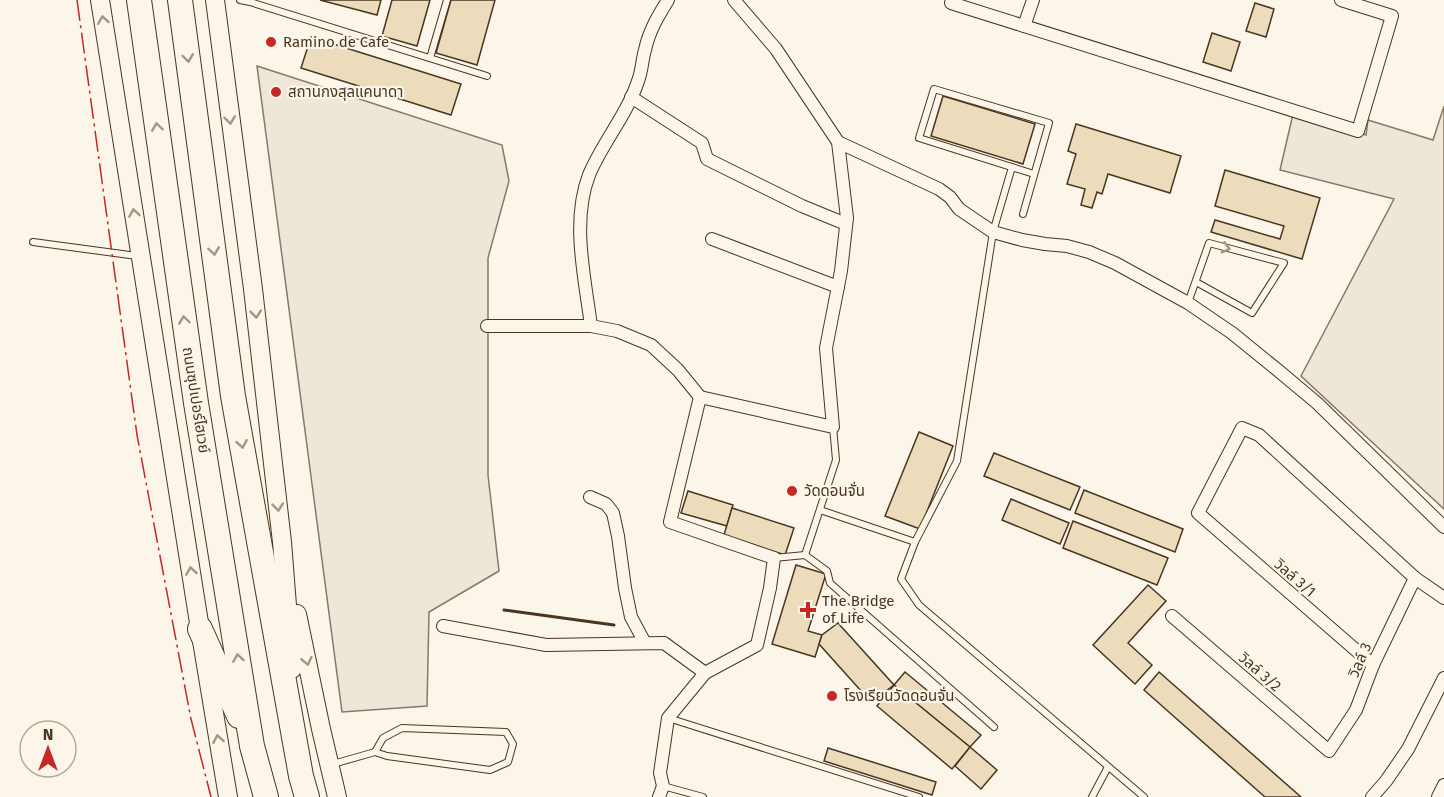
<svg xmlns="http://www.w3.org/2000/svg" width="1444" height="797" viewBox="0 0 1444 797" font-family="'Fira Sans','Noto Sans Thai',sans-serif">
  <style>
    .green { fill: #ede6d9; stroke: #887966; stroke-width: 1.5 }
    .building { fill: #ecdcbc; stroke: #4a3520; stroke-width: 1.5 }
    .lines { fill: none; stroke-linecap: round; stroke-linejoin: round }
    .lane-casing { stroke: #4a3520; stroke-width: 8 }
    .street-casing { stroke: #4a3520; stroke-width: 14 }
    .secondary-casing { stroke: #4a3520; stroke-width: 20 }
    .highway-casing { stroke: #4a3520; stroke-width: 26 }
    .lane { stroke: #fbf6e9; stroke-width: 6 }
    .street { stroke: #fbf6e9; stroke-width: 12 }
    .secondary { stroke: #fbf6e9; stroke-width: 18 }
    .highway { stroke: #fbf6e9; stroke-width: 24 }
    .wall { stroke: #4a3520; stroke-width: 3 }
    .power { stroke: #c62828; stroke-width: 1.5; stroke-dasharray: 21 4.5 3 4.5; stroke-linecap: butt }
    .oneway { stroke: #a29684 }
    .poi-dot { fill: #c62828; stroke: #fbf6e9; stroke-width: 2 }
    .labels { text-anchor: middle; stroke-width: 4.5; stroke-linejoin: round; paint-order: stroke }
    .poi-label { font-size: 15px; fill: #4a3520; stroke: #fbf6e9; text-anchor: start }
    .street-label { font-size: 15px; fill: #4a3520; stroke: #fbf6e9 }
  </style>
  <rect width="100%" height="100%" fill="#fbf6e9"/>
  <g class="green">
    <polygon points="257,66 502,145 509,181 488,258 488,475 499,571 429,612 427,706 342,712"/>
    <polygon points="1444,106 1444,509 1301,376 1394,199 1280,170 1293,114 1366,135 1368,120 1433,140"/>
  </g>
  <g class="building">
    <polygon points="320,0 381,0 377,15"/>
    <polygon points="392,0 430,0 417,46 382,36"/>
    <polygon points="451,0 495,0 477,65 436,53"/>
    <polygon points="1255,3 1274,9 1266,37 1246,31"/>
    <polygon points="1212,33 1240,42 1231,71 1203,62"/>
    <polygon points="311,37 461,84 451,115 301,68"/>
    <polygon points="943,96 1035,124 1023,164 931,136"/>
    <polygon points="1076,124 1181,156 1170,193 1108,174 1102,194 1097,192 1092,208 1081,205 1085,189 1067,184 1076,154 1068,151"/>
    <polygon points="1225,170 1320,198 1302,259 1211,232 1215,220 1280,239 1284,226 1215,206"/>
    <polygon points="919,432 953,446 920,529 885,516"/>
    <polygon points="994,453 1080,487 1070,510 984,476"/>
    <polygon points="1084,490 1183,529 1175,552 1075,513"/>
    <polygon points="688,491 733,505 727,526 681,513"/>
    <polygon points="1011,499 1069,523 1060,544 1002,520"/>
    <polygon points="732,508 794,528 785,555 724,535"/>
    <polygon points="1073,521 1168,558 1157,585 1063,548"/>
    <polygon points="796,565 826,574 808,631 822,635 815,657 772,644"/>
    <polygon points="1148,585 1166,601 1128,643 1152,665 1135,684 1093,645"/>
    <polygon points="838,623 894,685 871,702 819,644 822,635"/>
    <polygon points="905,672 981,735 970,747 894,685"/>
    <polygon points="1159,672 1301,797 1265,797 1144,690"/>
    <polygon points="894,685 970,747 952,769 877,706"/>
    <polygon points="970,747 997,770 981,789 955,766"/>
    <polygon points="828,748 936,782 932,795 824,761"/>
  </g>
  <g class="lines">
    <defs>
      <g id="lane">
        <polyline points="240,0 250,2 487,76"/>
        <polyline points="430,58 447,0"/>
        <polyline points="1012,167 993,232 957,461 915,542 901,579 919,605 1144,797"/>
        <polyline points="1023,214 1049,123 934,89 919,138 1034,174"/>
        <polyline points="33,242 137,256"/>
        <polyline points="1188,303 1209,243 1284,263 1252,313 1196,282"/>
        <polyline points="833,427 836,460 805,555 827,571 830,583 994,727"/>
        <polyline points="820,510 915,542"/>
        <polyline points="774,558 805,555"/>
        <polyline points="668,718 919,797"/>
        <polyline points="333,764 375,752 383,738 402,728 506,732 513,744 508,762 490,770 387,756 375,752"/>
        <polyline points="663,786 703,797"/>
        <polyline points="1092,797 1108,767"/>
      </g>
      <g id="street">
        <polyline points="951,3 1358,131 1392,16 1341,0"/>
        <polyline points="1024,26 1033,0"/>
        <polyline points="631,97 702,143 707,159 802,206 846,224"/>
        <polyline points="838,142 939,189 950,197 959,209 993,232 1022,240 1045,244 1067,246 1089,252 1115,263 1188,303 1232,333 1280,372 1317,403 1444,527"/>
        <polyline points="712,239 838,287"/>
        <polyline points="487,326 591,326 617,331 651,345 678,370 700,397"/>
        <path d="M 591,326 C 585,278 571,222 589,175 C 602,143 627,115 638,81 C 642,71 642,60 645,50 C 649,31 658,16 668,0"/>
        <polyline points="700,397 833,427 826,348 841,271 847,218 838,142 776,49 734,0"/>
        <polyline points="590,497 606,504 613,513 618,536 625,588 631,617 645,643"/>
        <polyline points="1172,616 1329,751 1356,710 1373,665 1415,578"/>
        <polyline points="443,626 546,645 664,643 705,673"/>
        <polyline points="1373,665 1198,513 1242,428 1259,435 1415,578 1444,598"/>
        <polyline points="659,797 663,786 660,773 668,718 705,673 757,645 770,588 774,558 670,522 700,397"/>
        <polyline points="1372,797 1386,781 1408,749 1444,678"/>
        <polyline points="1438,797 1444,785"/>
      </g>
      <g id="secondary">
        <polyline points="100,0 200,629 228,797"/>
        <polyline points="215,0 253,289 282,542 292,669"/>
        <polyline points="297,614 321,729 337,797"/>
      </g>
      <g id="highway">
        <polyline points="139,0 196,403 252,746 266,797"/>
        <polyline points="180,0 233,396 301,776 307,797"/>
        <polyline points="200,629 239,716"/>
      </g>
    </defs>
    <use href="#lane" class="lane-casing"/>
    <use href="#street" class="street-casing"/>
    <use href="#secondary" class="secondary-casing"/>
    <use href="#highway" class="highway-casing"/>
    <use href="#lane" class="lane"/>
    <use href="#street" class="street"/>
    <use href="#secondary" class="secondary"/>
    <use href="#highway" class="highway"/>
    <polyline class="wall" points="504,610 614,625"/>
    <polyline class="power" points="77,0 137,435 191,719 211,797"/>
  </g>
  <defs><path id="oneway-chevron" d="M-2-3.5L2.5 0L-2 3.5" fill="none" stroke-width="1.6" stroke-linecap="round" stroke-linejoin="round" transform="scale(1.5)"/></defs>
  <g class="oneway">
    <use href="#oneway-chevron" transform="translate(103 20) rotate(-99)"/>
    <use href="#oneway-chevron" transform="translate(188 58) rotate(82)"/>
    <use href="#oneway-chevron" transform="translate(230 120) rotate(82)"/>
    <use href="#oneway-chevron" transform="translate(157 127) rotate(-98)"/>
    <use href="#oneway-chevron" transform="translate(134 213) rotate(-99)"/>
    <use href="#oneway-chevron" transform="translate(1226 248) rotate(15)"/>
    <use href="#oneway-chevron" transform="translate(214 251) rotate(82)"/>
    <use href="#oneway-chevron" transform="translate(256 314) rotate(84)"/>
    <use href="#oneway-chevron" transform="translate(184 320) rotate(-98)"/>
    <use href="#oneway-chevron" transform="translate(242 444) rotate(80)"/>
    <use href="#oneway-chevron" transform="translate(278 507) rotate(84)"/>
    <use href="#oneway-chevron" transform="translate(191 571) rotate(-99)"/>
    <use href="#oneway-chevron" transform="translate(238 658) rotate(-99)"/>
    <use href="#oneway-chevron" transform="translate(307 661) rotate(78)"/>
    <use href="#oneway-chevron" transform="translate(218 739) rotate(-100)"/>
  </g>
  <g class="poi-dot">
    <circle cx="271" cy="42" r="6"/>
    <circle cx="276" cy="92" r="6"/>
    <circle cx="792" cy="491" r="6"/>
    <path d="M805 601h6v6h6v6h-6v6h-6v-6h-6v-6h6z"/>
    <circle cx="832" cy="696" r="6"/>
  </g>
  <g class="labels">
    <g class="poi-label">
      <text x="283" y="47">Ramino de Cafe</text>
      <text x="288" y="97">สถานกงสุลแคนาดา</text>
      <text x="804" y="496">วัดดอนจั่น</text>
      <text x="822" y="606">The Bridge<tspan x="822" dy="17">of Life</tspan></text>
      <text x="844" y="701">โรงเรียนวัดดอนจั่น</text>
    </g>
    <g class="street-label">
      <text transform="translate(196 400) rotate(81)" y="5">ถนนซุปเปอร์ไฮเวย์</text>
      <text transform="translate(1295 578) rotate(41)" y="5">วิลล์ 3/1</text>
      <text transform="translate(1360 660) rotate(-67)" y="5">วิลล์ 3</text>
      <text transform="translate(1260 672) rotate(41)" y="5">วิลล์ 3/2</text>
    </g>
  </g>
  <g transform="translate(48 749)"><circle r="28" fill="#fbf6e9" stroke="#b4a999" stroke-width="1.5"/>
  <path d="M0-4.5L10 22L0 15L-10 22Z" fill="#c62828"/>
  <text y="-9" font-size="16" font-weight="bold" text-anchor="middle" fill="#4a3520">N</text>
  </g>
</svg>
